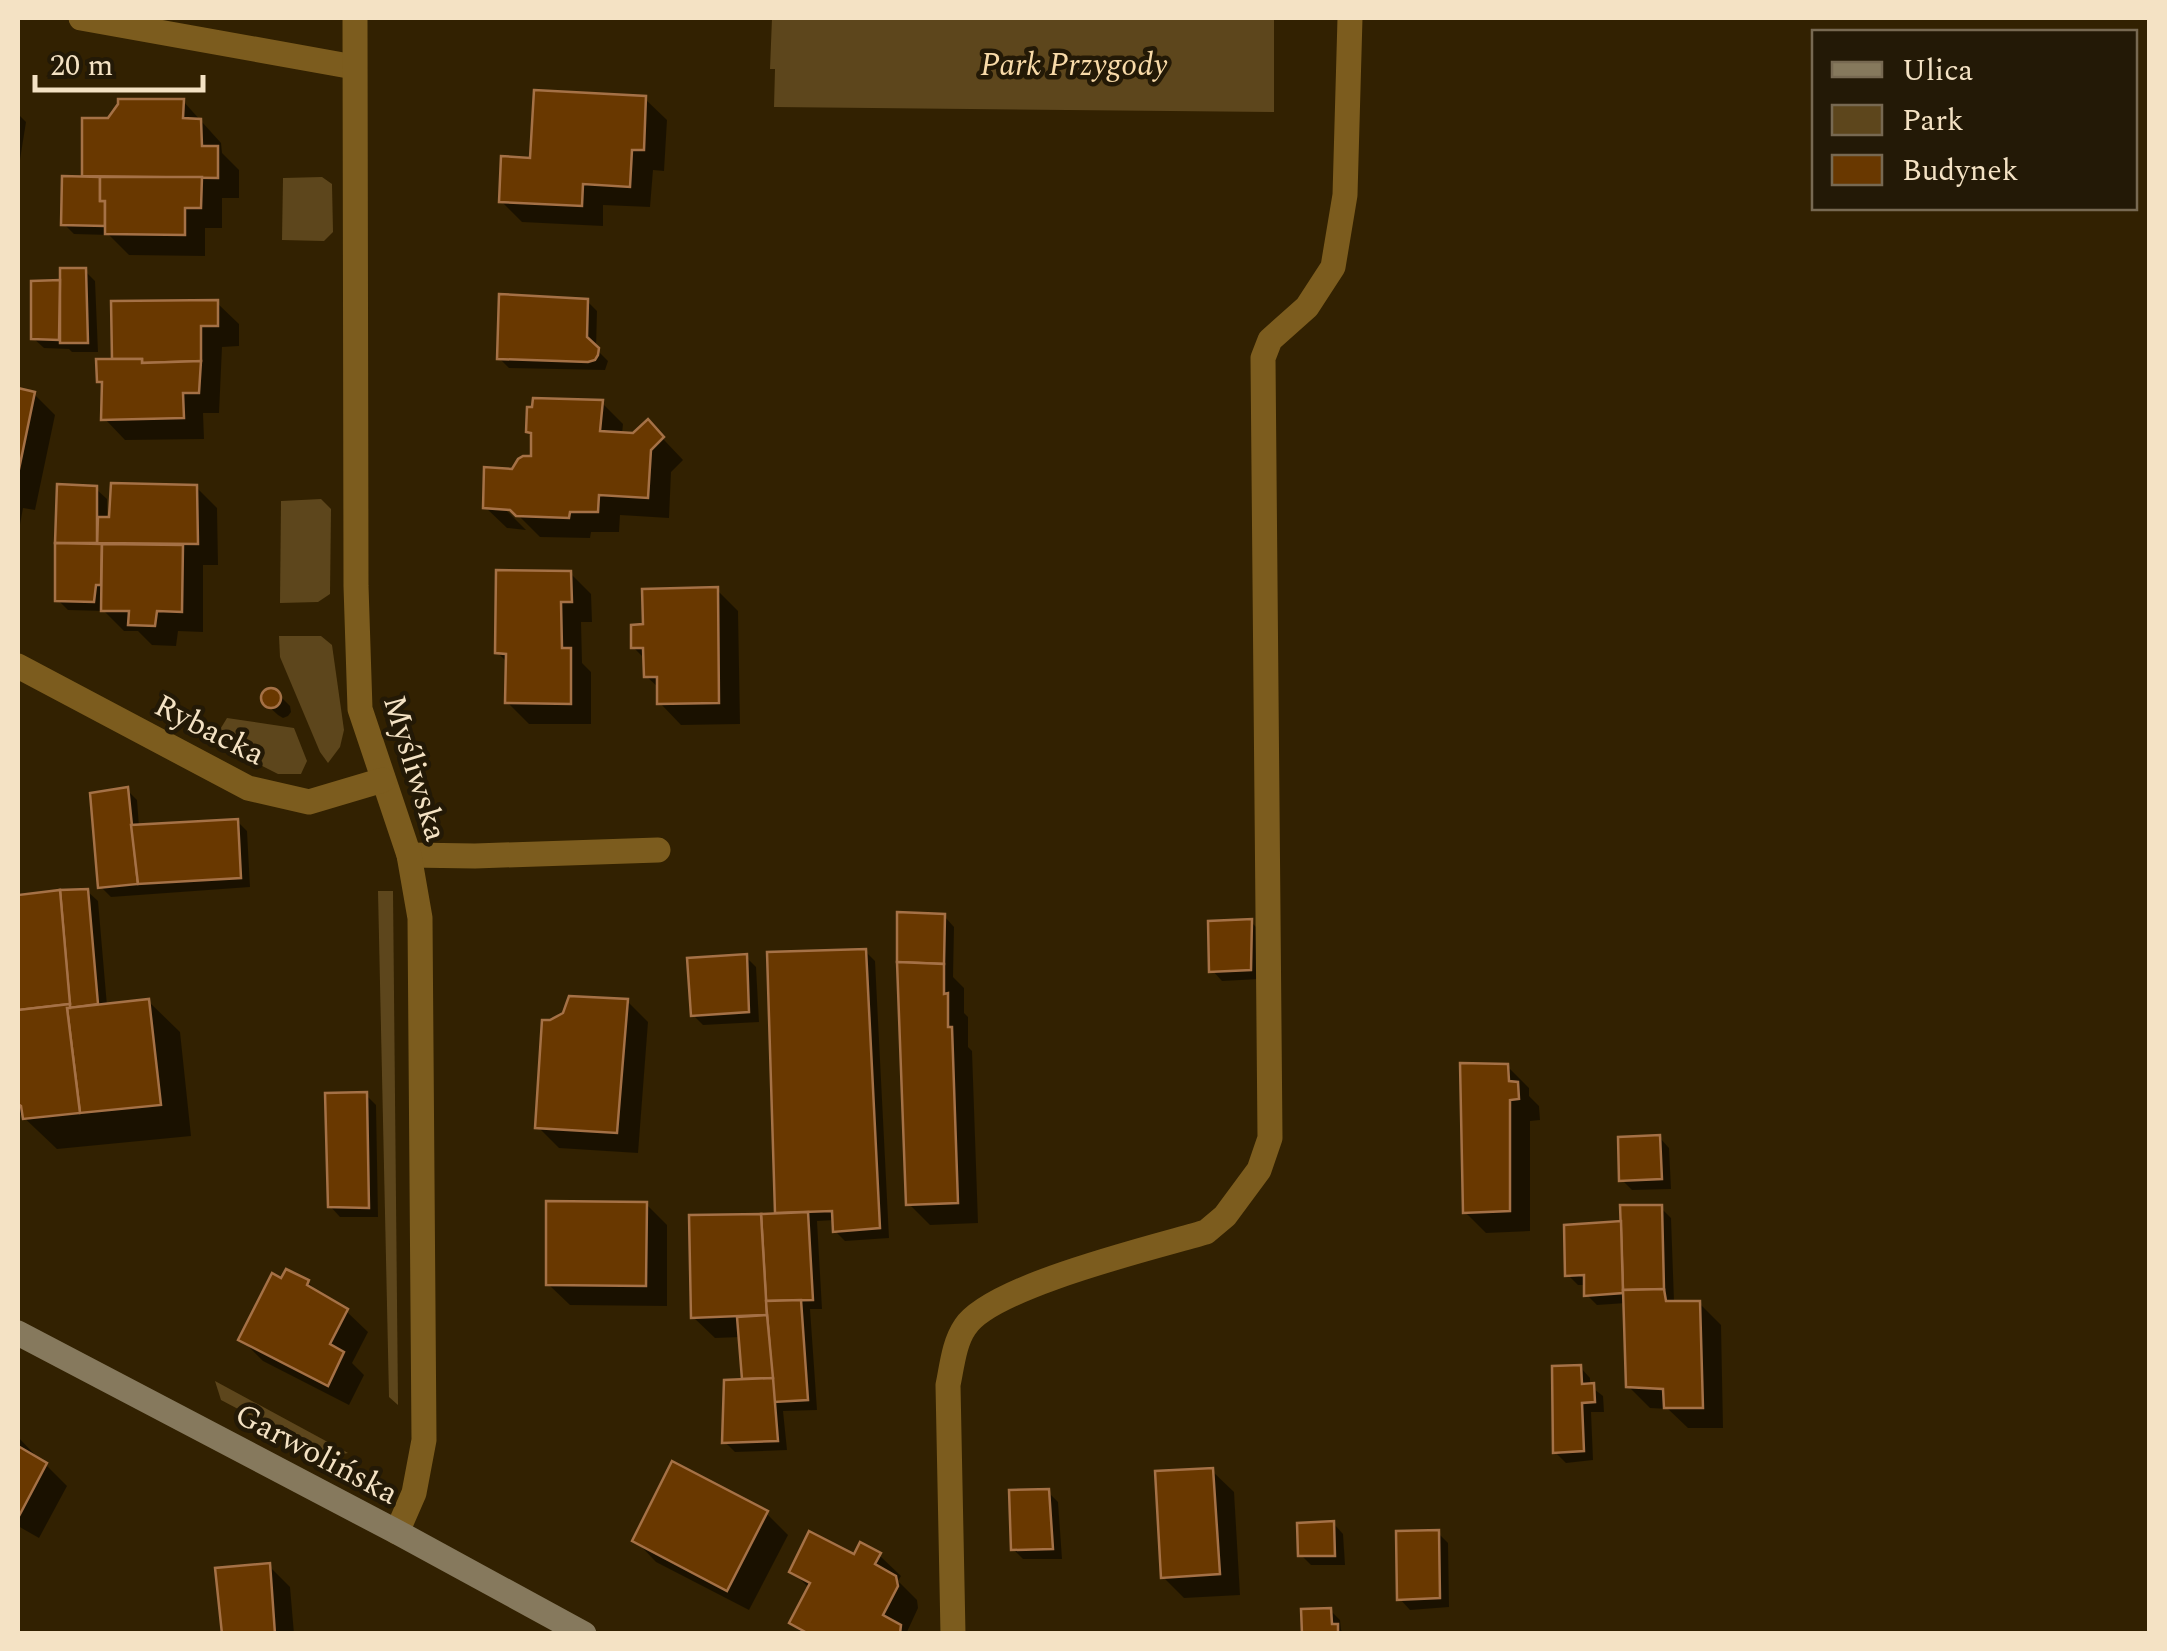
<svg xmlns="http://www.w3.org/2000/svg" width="2167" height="1651" viewBox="0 0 2167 1651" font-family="Spectral,serif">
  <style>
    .green { fill: #5d461c }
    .shadow { fill: #0007 }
    .building { fill: #693800; stroke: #a57146; stroke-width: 2.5 }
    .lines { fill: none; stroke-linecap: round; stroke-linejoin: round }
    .service { stroke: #7c5c1e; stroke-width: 25 }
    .minor { stroke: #7c5c1e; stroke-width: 25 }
    .secondary { stroke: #86795d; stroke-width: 25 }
    .labels { text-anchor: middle; stroke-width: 9; stroke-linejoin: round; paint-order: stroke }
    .park-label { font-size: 32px; font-style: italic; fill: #f8daa8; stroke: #231906 }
    .street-label { font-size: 32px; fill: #f4e2c4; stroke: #231906 }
  </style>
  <rect width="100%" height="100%" fill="#322101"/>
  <g class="green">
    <polygon points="772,18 1274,18 1274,112 774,107 775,69 770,69"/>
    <polygon points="322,177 332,184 333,232 324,241 282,240 283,178"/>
    <polygon points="321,499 331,509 330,594 318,602 280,603 281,501"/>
    <polygon points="279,636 321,636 332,645 344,730 340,747 328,763 320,752 280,657"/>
    <polygon points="227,718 294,728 307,761 301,774 278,774 213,741"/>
    <polygon points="378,891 393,891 398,1405 389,1397"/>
    <polygon points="215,1381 348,1453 337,1455 321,1453 221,1400"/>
  </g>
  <g class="shadow">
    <polygon points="645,99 667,120 664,171 653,170 650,207 603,205 603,226 522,222 501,201 532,161"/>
    <polygon points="183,101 221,143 222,153 239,170 239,198 222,198 222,228 205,228 205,256 129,255 109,235 74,234 64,224 88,179 84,175 109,121"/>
    <polygon points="18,114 26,122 18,172"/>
    <polygon points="85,271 95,281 98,352 72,352 69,349 44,348 33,338 34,283 62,282"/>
    <polygon points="587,301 597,311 596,349 608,361 605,370 509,368 499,358"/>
    <polygon points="217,303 239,324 239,346 222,347 219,413 203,413 204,439 125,440 104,418 104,385 100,381 114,362"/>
    <polygon points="18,390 34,394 55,415 35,510 23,508 19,530"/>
    <polygon points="602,403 623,424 622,434 634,435 648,423 683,460 671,472 669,518 620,515 619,532 591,532 590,538 540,537 503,500 499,503 526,530 507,528 485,507 514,472 533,458 534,436 529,431"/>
    <polygon points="60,487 96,489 107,499 107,520 196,487 217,508 218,565 203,565 203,632 178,631 176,646 152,645 138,631 124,631 104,611 68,610 58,600"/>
    <polygon points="570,573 591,594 592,622 581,622 582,663 591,672 591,724 529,724 507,702 508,663 497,652"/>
    <polygon points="717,590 738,611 740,724 681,725 660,703 660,689 646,676 646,660 633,647 645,627"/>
    <polygon points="270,691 275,691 290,706 291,712 288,716 283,718 278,715 266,704 263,699 264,695"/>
    <polygon points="127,790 137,800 139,827 237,821 247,831 250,887 111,897 101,887"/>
    <polygon points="87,891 98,901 107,1006 148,1001 180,1032 191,1136 57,1149 18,1112 18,1013 19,1012 18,897"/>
    <polygon points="944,916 954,927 953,977 964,988 964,1013 968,1017 968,1047 972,1051 978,1223 930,1225 909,1204"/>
    <polygon points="1251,922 1261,932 1260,979 1222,981 1212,970"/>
    <polygon points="865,951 875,961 889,1238 845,1241 835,1231 835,1220 817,1221 822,1309 810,1309 817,1410 783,1411 787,1450 735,1452 725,1442 744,1382 741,1337 715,1338 693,1317 777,1215 770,954"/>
    <polygon points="746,957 756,967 759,1022 703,1025 693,1015"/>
    <polygon points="627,1001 648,1022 638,1153 559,1148 538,1127"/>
    <polygon points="1507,1066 1529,1088 1529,1096 1539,1106 1540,1120 1530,1121 1530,1231 1486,1233 1465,1212"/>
    <polygon points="366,1095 376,1105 378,1217 340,1217 330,1206"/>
    <polygon points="1659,1137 1669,1148 1671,1189 1632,1190 1622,1180"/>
    <polygon points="646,1204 667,1225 667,1306 570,1305 548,1284"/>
    <polygon points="1661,1208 1671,1218 1674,1301 1699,1303 1721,1325 1723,1428 1688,1428 1668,1409 1650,1408 1628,1386 1626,1303 1597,1305 1587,1295 1587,1285 1578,1285 1568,1275 1624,1224"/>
    <polygon points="283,1281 308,1282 321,1296 346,1311 368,1332 352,1363 364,1375 349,1405 263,1361 241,1339"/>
    <polygon points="1580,1367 1590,1378 1590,1386 1603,1396 1604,1412 1591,1412 1593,1460 1566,1463 1555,1452"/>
    <polygon points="18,1437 36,1456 35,1458 46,1465 67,1486 39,1538 18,1526"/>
    <polygon points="1212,1471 1234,1492 1240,1595 1184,1598 1163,1577"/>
    <polygon points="1048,1492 1058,1502 1062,1559 1023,1559 1013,1549"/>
    <polygon points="766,1513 788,1535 749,1610 656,1562 635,1540"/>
    <polygon points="1333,1523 1343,1534 1345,1565 1311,1565 1301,1555"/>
    <polygon points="1438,1533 1448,1543 1449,1607 1410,1610 1400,1599"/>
    <polygon points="879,1555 901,1576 898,1581 917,1600 918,1608 906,1634 803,1634 792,1623 810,1589 792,1571 855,1557"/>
    <polygon points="269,1566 290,1587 294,1634 225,1634"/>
    <polygon points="1330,1610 1340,1620 1341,1630 1344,1634 1304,1634"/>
  </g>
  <g class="building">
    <polygon points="534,90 646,96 644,150 632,150 630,187 583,184 582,206 499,202 501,156 530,158"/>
    <polygon points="118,99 184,99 183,118 201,119 202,146 218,146 218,178 82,176 82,118 108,118 118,104"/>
    <polygon points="62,176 100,177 100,201 105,201 105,226 61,225"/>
    <polygon points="100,177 202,177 201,208 185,208 185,235 105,234 105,201 100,201"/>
    <polygon points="60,268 86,268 88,343 60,343"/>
    <polygon points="60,280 59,340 31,339 31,281"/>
    <polygon points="499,294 588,299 587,337 599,348 598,355 595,360 588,362 497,359"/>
    <polygon points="218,300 218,326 201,326 201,361 142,363 142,359 112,359 111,301"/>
    <polygon points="96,359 142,359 142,363 201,361 199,393 183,393 184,418 101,420 102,382 97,382"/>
    <polygon points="18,388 35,392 18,474"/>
    <polygon points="533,398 603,400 600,431 633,433 648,419 664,437 651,450 648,498 599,495 598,512 570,512 569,518 516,516 510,510 483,508 484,467 512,469 518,459 523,456 531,456 531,433 526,432 527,407 532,407"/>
    <polygon points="111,483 197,485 198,544 97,543 98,517 109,517"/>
    <polygon points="57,484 97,486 97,543 55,543"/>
    <polygon points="55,543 102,544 101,585 96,585 94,602 55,601"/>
    <polygon points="102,544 183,545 182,612 157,611 155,626 128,625 129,611 101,611"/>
    <polygon points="496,570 571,571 572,602 561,602 562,648 571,648 571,704 505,703 506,654 495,653"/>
    <polygon points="718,587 719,703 657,704 657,677 644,677 643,648 631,648 631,625 643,624 642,589"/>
    <circle cx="271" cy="698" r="10"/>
    <polygon points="128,787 138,884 98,888 90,793"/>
    <polygon points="238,819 241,878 138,884 131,825"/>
    <polygon points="88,889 98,1004 70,1008 60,890"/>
    <polygon points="60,890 70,1004 18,1010 18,895"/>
    <polygon points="897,912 945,914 944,964 897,962"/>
    <polygon points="1252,919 1251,970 1209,972 1208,921"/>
    <polygon points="866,949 880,1228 833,1232 832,1211 775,1213 767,952"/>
    <polygon points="747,954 749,1012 691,1016 687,958"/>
    <polygon points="897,962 944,964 944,994 948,993 948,1027 952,1027 958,1203 906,1205"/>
    <polygon points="569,996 628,999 617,1133 535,1128 542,1020 550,1020 563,1013"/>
    <polygon points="149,999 161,1105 80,1113 67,1008"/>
    <polygon points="70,1004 70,1008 67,1008 80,1113 23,1119 21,1106 18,1104 18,1010"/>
    <polygon points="1460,1063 1508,1064 1509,1081 1518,1082 1519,1099 1510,1100 1510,1211 1463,1213"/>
    <polygon points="367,1092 369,1208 328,1207 325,1093"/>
    <polygon points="1660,1135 1662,1179 1619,1181 1618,1137"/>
    <polygon points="546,1201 647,1202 646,1286 546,1285"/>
    <polygon points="1620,1205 1662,1205 1664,1289 1623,1290"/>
    <polygon points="808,1212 813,1300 766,1301 761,1214"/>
    <polygon points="761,1214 767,1315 691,1318 689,1215"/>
    <polygon points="1621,1221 1623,1293 1584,1296 1584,1275 1565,1276 1564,1225"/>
    <polygon points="286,1269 309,1280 307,1285 348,1309 330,1344 344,1352 328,1386 238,1340 272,1273 281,1278"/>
    <polygon points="1664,1289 1666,1301 1700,1301 1703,1408 1664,1408 1663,1389 1626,1387 1623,1290"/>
    <polygon points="801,1300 808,1400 774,1402 766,1301"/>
    <polygon points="767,1315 773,1378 742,1379 737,1317"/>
    <polygon points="1581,1365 1582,1384 1594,1383 1595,1402 1582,1403 1584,1451 1553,1453 1552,1366"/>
    <polygon points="773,1378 778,1441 722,1443 724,1380"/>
    <polygon points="18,1446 47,1463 18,1518"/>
    <polygon points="672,1461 768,1511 727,1591 632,1541"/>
    <polygon points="1213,1468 1220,1574 1161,1578 1155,1471"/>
    <polygon points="1049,1489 1053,1549 1011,1550 1009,1490"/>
    <polygon points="1334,1521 1335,1556 1298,1556 1297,1523"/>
    <polygon points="1439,1530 1440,1598 1397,1600 1396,1531"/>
    <polygon points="809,1531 854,1554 860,1542 881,1553 875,1564 896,1576 898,1586 883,1615 901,1625 900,1634 809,1634 789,1623 810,1583 789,1572"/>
    <polygon points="270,1563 275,1634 222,1634 215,1568"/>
    <polygon points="1331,1608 1332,1624 1338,1624 1338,1634 1302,1634 1301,1609"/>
  </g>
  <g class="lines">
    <g class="service">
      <polyline points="409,855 475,856 658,850"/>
      <path d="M 953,1634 L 948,1385 C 952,1366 954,1343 965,1327 C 991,1286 1155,1247 1206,1232 L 1225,1216 L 1259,1170 L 1270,1138 L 1263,358 L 1270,340 L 1307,307 L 1333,267 L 1345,195 L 1350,18"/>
    </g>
    <g class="minor">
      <polyline points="81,18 354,67"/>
      <polyline points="355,18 356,586 360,709 409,855 420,918 424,1440 414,1493 397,1532"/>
      <polyline points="18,666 248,788 309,802 383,780"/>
    </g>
    <polyline class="secondary" points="18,1333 397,1532 584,1634"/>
  </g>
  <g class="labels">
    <g class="park-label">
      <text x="1074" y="75">Park Przygody</text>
    </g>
    <g class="street-label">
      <text transform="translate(210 729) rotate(27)" y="11">Rybacka</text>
      <text transform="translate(416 768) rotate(73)" y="11">Myśliwska</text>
      <text transform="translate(317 1453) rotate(28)" y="11">Garwolińska</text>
    </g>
  </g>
  <rect width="2167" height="1651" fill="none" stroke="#f4e2c4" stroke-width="40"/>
  <rect x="1812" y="30" width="325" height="180" fill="#231906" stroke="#776952" stroke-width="2.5"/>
  <rect x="1832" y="62" width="50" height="15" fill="#86795d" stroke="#776952" stroke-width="2.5"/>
  <text x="1902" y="80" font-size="30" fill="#f4e2c4">Ulica</text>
  <rect x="1832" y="105" width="50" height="30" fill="#5d461c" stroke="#776952" stroke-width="2.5"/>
  <text x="1902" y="130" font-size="30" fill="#f4e2c4">Park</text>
  <rect x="1832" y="155" width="50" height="30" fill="#693800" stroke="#776952" stroke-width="2.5"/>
  <text x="1902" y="180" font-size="30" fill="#f4e2c4">Budynek</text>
  <path d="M35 75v15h168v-15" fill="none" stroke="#f4e2c4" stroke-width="5"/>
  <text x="50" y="75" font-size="30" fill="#f4e2c4" stroke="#231906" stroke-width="8" paint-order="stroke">20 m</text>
</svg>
